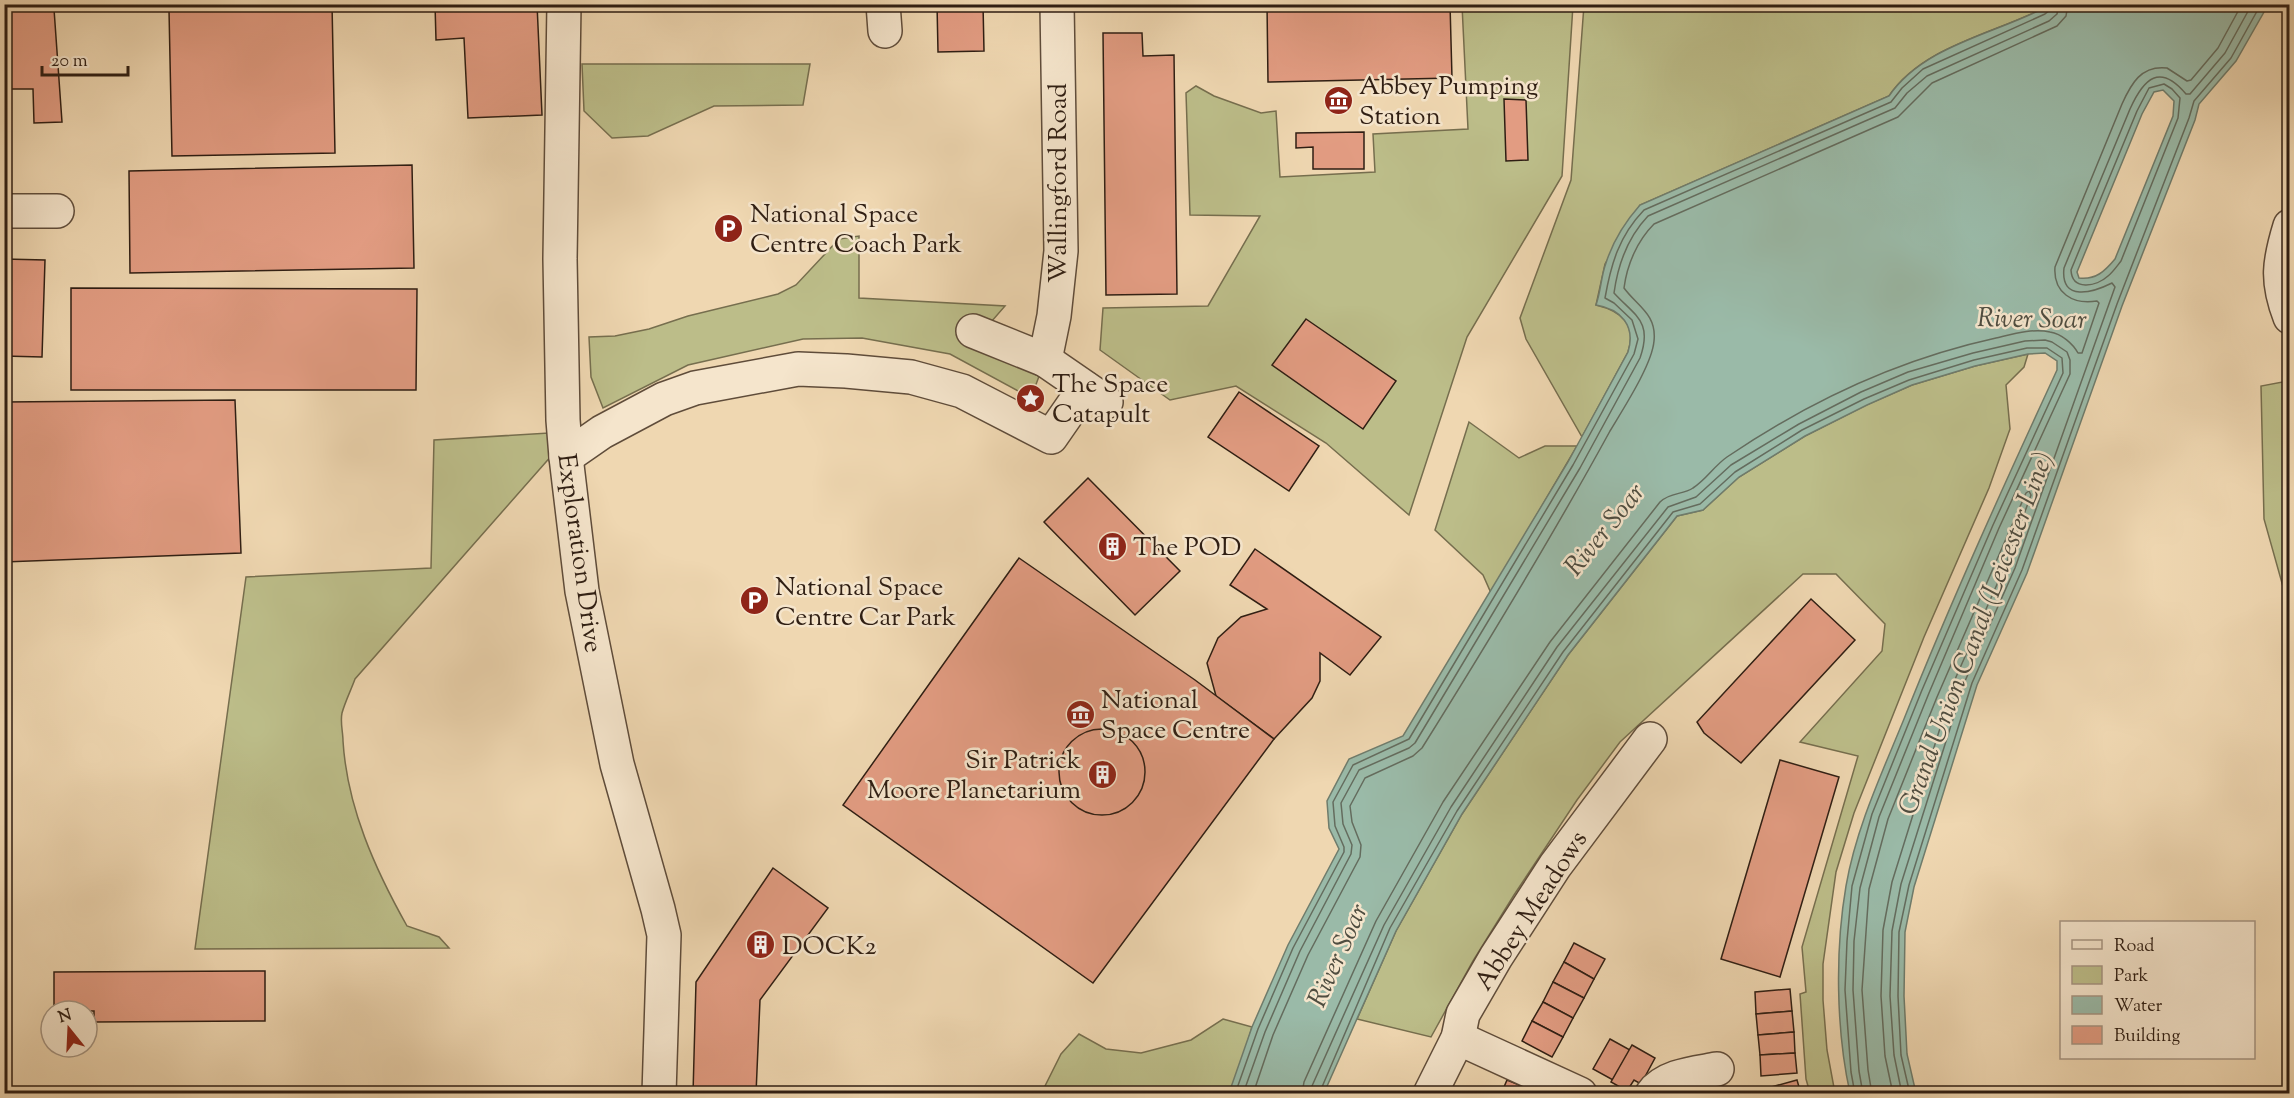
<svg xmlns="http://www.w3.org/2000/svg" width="2294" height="1098" viewBox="0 0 2294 1098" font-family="'Sorts Mill Goudy',serif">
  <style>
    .green { fill: #bcbd89; stroke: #766e4e; stroke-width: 1.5 }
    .water { fill: #9abaa8; stroke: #6f7c6c; stroke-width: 1.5; fill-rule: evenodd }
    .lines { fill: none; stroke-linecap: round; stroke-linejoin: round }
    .shore { stroke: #646c5e; stroke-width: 1.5 }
    .building { fill: #e29c82; stroke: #2f1e13; stroke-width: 1.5 }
    .minor-casing { stroke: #5f4c3a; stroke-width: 36 }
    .minor { stroke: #f5e5cc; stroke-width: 33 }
    .labels { text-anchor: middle; stroke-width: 5; stroke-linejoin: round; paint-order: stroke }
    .poi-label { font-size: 26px; fill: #2f1e13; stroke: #f5e5cc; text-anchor: start }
    .street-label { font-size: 26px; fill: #2f1e13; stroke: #f5e5cc }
    .water-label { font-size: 27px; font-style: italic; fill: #4f4d40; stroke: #f5e5cc }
  </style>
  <rect width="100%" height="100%" fill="#efd7b1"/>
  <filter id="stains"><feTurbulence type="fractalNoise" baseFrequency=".00333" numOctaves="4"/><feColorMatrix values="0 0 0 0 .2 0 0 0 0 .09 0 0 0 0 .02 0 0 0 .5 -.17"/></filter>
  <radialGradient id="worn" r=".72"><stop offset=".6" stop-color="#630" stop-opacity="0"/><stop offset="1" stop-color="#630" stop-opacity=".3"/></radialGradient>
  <g class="green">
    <polygon points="1462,5 1573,5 1562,176 1467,337 1409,515 1326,443 1236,386 1170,400 1100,350 1103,308 1208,306 1260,216 1190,215 1186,93 1196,86 1214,96 1261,113 1276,111 1280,177 1375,172 1373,134 1468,129"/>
    <path d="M 1584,5 L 2050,5 C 1998,33 1923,45 1889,96 L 1640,205 L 1605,264 L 1596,305 C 1621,311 1637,324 1628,352 L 1582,437 L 1526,339 L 1520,318 L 1571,180 Z"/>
    <polygon points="582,64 810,64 803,105 714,106 648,136 612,138 584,111"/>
    <polygon points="859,236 859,298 1005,306 971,345 1045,360 1031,398 950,354 862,338 803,339 688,365 603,408 591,377 589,337 615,336 649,329 688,316 778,294 796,285 839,239"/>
    <polygon points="2028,354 2024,367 2006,385 2010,429 1989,488 1924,637 1854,813 1836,872 1823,964 1823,1000 1827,1050 1835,1093 1810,1093 1806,1079 1800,994 1806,992 1802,947 1858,756 1800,742 1882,651 1885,624 1836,574 1803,574 1620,742 1577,800 1514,895 1473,961 1431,1037 1357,1019 1396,931 1462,814 1568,655 1677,516 1703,510 1739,477 1805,436 1866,405 1912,385 1975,366"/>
    <polygon points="2288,381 2290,385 2289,608 2264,519 2261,386"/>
    <polygon points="1469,422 1519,458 1545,446 1577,446 1491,593 1483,575 1435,530"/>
    <path d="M 549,433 L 553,454 L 355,679 C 351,690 345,702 342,713 C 340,722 343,732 343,741 C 347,807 375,869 407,926 L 439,937 L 449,948 L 195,949 L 246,577 L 431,568 L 434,440 Z"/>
    <polygon points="1223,1019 1252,1027 1233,1093 1041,1094 1061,1054 1079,1034 1106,1049 1141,1053 1191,1040"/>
  </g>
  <path class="water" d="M 2050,5 L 2268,5 L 2236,61 L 2199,104 L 2195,120 L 2122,306 L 2027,573 L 1977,685 L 1914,887 L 1905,932 L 1904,996 L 1907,1054 L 1916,1093 L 1850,1093 C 1836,1030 1835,950 1846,886 C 1856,828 1882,773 1904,719 C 1951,601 2004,485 2057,370 L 2057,361 L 2045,353 L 2028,354 L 1975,366 L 1912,385 L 1867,405 L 1805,436 L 1739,477 L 1703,510 L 1677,516 L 1568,655 L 1462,814 L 1396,931 L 1324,1093 L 1229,1093 L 1252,1027 L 1288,945 L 1339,849 L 1329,828 L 1327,801 L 1349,759 L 1403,736 L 1568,462 L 1628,352 C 1636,326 1621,309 1596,305 C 1601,291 1601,276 1606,263 C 1613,241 1625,222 1640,205 L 1889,96 C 1925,44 1997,34 2050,5 ZM 2163,90 L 2174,101 L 2173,116 L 2115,259 C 2105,271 2096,280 2079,278 L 2077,272 L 2142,114 L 2154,92 Z"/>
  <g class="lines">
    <g class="shore">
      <path d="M 2164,84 L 2172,89 L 2180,98 L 2178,118 L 2121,261 C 2117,266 2113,272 2108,276 C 2096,287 2072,291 2071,270 L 2137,111 L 2149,88 Z"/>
      <path d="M 1235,1094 L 1258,1029 L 1293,948 L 1344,852 L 1344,847 L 1335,826 L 1333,802 L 1353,765 L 1409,739 L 1573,465 L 1634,354 L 1638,339 L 1632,320 L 1614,303 L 1605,298 C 1611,264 1619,236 1644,210 L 1891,102 L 1902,88 L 1923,69 L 2045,14 L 2050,10 L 2052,4"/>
      <path d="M 1243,1094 L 1265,1032 L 1300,951 L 1351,854 L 1352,845 L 1343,824 L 1341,803 L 1359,770 L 1409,748 L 1415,743 L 1580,468 L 1640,358 C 1653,321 1635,316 1614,293 C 1618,264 1628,237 1648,216 L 1895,108 L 1907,93 L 1927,76 L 2049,21 L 2057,14 L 2059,4"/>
      <path d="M 1253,1094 L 1273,1035 L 1308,955 L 1360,857 L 1361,845 L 1352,822 L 1350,806 L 1365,778 L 1413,756 L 1422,748 C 1487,644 1551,539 1610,431 C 1623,409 1652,365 1654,341 C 1657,314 1637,306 1624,288 C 1627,265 1637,241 1654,224 L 1898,117 L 1932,83 L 2057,26 L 2066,16 L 2068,4"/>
      <path d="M 1302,1094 L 1304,1082 L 1376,921 L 1443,802 L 1550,642 L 1660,502 C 1670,492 1683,495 1693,488 C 1706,480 1714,466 1727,457 C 1808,402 1900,359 1996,338 C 2013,334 2033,328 2050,332 C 2062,334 2073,344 2078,353 L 2082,353 L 2099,303 L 2097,301 C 2073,305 2053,293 2055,267 L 2122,104 C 2131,84 2141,65 2167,68 L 2187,81 L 2191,80 L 2218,48 L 2242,4"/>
      <polyline points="1311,1094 1312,1086 1384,925 1451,807 1557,647 1668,507 1696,497 1731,465 1799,424 1861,392 1908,372 1973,353 2025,341 2045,340 2052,342 2067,352 2070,360 2070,374 1999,528 1929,693 1879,817 1860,888 1854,941 1853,990 1859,1071 1863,1094"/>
      <polyline points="1319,1094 1390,928 1457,811 1563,652 1673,512 1700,504 1735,472 1802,430 1864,399 1909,380 1974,360 2027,348 2047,348 2062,358 2063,373 1993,525 1922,690 1872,814 1852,886 1847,941 1845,990 1851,1072 1855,1094"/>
      <polyline points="1872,1094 1868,1070 1862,990 1869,889 1888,819 1937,697 2026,493 2029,491 2031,495 2006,564 1956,677 1892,882 1883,930 1881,996 1885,1056 1893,1094"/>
      <path d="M 1902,1094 L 1894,1055 L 1890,996 L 1892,931 L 1901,884 L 1965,681 L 2015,568 L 2115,287 L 2112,283 C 2094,292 2060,303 2064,268 L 2130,109 C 2144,78 2160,63 2186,94 L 2190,94 L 2225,53 L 2252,4"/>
      <polyline points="1910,1094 1901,1055 1898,996 1899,932 1909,885 1972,683 2022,570 2117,304 2189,118 2194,101 2231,58 2261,4"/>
    </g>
  </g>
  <g class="building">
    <polygon points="151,4 332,4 335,153 172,156 169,10 151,10"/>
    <polygon points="435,4 537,4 542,115 468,118 464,38 436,40"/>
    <polygon points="937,4 983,4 984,51 938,52"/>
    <polygon points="1267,4 1450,4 1452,78 1268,82"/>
    <polygon points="54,9 62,122 34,123 33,89 4,89 4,10"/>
    <polygon points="1103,33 1142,33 1143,56 1174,55 1177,294 1106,295"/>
    <polygon points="1504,99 1526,100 1528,160 1506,161"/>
    <polygon points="1364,132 1364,169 1313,169 1313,147 1296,148 1296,133"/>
    <polygon points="412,165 414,268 130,273 129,171"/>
    <polygon points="4,259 45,260 42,357 4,356"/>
    <polygon points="71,288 417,289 416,390 71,390"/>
    <polygon points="1306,319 1396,381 1363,429 1272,365"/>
    <polygon points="1239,392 1319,446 1289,491 1208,437"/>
    <polygon points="235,400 241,553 4,562 4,402"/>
    <polygon points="1088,478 1180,571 1135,615 1044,522"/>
    <polygon points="1255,549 1381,637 1350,675 1320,653 1320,681 1312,698 1274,739 1216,696 1207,663 1218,638 1241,617 1267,609 1230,585"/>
    <polygon points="1019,558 1195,680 1274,739 1093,983 843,805"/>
    <polygon points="1811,599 1855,640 1741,763 1704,733 1697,722"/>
    <polygon points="4,682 10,682 11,790 4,790"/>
    <circle cx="1102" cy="772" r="43"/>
    <polygon points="1780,760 1839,777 1780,977 1721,959"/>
    <polygon points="773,868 828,908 760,1000 756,1094 693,1094 696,982"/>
    <polygon points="1574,943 1605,959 1594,979 1564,962"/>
    <polygon points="1564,962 1594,979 1584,998 1553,982"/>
    <polygon points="265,971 265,1021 94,1022 94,1011 54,1011 54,972"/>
    <polygon points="1553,982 1584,998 1573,1018 1543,1002"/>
    <polygon points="1790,989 1792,1011 1756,1014 1755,992"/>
    <polygon points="1543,1002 1573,1018 1563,1037 1532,1021"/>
    <polygon points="1792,1011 1794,1032 1758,1035 1756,1014"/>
    <polygon points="1532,1021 1563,1037 1552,1057 1522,1041"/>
    <polygon points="1794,1032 1795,1053 1760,1055 1758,1035"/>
    <polygon points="1610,1039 1630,1050 1613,1080 1593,1069"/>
    <polygon points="1632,1045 1655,1058 1641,1084 1634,1080 1627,1091 1611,1082"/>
    <polygon points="1795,1053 1797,1073 1761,1076 1760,1055"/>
    <polygon points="1507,1080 1529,1089 1527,1094 1501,1094"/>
    <polygon points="1797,1080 1801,1094 1765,1094 1764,1089"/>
  </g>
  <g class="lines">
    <defs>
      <g id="minor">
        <polyline points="564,4 560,259 563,420 566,457 582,591 617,764 658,909 664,935 659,1094"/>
        <polyline points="883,4 885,31"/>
        <polyline points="4,211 57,211"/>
        <path d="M 2290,226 C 2279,262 2276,281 2290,317"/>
        <polyline points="973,331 1045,360 1106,402"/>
        <polyline points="1045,360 1054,316 1061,251 1057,4"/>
        <polyline points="566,457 602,432 664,399 695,388 798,369 846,371 911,377 962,391 1051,437 1085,388"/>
        <polyline points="1458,1038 1580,1094"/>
        <polyline points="1430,1094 1458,1038 1463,1014 1496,957 1555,866 1650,739"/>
        <path d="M 1652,1094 C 1665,1075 1697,1073 1717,1069"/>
      </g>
    </defs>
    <use href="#minor" class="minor-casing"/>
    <use href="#minor" class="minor"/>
  </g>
  <defs>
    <symbol id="museum-disc" viewBox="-11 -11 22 22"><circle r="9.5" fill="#8f2418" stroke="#f5e5cc"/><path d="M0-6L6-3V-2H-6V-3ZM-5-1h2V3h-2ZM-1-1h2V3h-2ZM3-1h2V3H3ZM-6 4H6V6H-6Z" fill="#fff"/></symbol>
    <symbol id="parking-disc" viewBox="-11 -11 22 22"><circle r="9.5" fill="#8f2418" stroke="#f5e5cc"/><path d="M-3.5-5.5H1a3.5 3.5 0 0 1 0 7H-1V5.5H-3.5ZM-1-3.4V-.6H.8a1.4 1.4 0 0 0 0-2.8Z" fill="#fff"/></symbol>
    <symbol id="sight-disc" viewBox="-11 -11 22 22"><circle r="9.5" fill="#8f2418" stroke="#f5e5cc"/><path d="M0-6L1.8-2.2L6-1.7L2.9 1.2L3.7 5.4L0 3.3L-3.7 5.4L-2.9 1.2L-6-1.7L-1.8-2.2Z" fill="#fff"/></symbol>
    <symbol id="building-disc" viewBox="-11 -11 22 22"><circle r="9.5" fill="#8f2418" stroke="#f5e5cc"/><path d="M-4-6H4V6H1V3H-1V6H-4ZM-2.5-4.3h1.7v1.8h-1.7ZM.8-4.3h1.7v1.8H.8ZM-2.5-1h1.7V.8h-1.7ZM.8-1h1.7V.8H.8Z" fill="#fff"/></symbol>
  </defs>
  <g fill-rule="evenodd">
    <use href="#museum-disc" x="1322" y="84" width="33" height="33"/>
    <use href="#parking-disc" x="712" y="212" width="33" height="33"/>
    <use href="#sight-disc" x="1014" y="382" width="33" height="33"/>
    <use href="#building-disc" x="1096" y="530" width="33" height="33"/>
    <use href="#parking-disc" x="738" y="584" width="33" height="33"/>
    <use href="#museum-disc" x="1064" y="698" width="33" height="33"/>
    <use href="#building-disc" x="1086" y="758" width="33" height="33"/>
    <use href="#building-disc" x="744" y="928" width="33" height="33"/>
  </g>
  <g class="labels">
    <g class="poi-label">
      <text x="1359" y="94">Abbey Pumping<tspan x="1359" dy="30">Station</tspan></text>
      <text x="750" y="222">National Space<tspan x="750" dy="30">Centre Coach Park</tspan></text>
      <text x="1052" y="392">The Space<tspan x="1052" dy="30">Catapult</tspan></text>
      <text x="1133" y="555">The POD</text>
      <text x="775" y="595">National Space<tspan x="775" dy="30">Centre Car Park</tspan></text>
      <text x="1101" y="708">National<tspan x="1101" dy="30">Space Centre</tspan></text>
      <text x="1081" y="768" text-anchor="end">Sir Patrick<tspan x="1081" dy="30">Moore Planetarium</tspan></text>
      <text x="782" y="954">DOCK2</text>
    </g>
    <g class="street-label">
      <text transform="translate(1057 183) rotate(-90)" y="9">Wallingford Road</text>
      <text transform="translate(581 553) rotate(82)" y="9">Exploration Drive</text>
      <text transform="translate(1530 910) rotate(-57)" y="9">Abbey Meadows</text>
    </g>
    <g class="water-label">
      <text transform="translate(2032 318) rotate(1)" y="9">River Soar</text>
      <text transform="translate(1604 529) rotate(-51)" y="9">River Soar</text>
      <text transform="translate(1975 633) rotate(-69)" y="9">Grand Union Canal (Leicester Line)</text>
      <text transform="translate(1337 955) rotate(-66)" y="9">River Soar</text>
    </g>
  </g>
  <rect width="2294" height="1098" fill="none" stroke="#efd7b1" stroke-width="24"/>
  <rect x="6" y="6" width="2282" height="1086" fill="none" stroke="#2f1e13" stroke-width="3"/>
  <rect x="12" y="12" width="2270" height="1074" fill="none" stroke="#2f1e13" stroke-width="1.5"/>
  <rect x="2060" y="921" width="195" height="138" fill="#f5e5cc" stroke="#a69582" stroke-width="1.5"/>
  <rect x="2072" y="940" width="30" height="9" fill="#f5e5cc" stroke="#a69582" stroke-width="1.5"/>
  <text x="2114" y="951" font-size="18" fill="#2f1e13">Road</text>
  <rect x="2072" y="966" width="30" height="18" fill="#bcbd89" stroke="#a69582" stroke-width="1.5"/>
  <text x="2114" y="981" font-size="18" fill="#2f1e13">Park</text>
  <rect x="2072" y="996" width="30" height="18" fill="#9abaa8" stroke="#a69582" stroke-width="1.5"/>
  <text x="2114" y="1011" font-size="18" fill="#2f1e13">Water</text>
  <rect x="2072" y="1026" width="30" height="18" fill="#e29c82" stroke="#a69582" stroke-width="1.5"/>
  <text x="2114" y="1041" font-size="18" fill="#2f1e13">Building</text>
  <g transform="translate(69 1029) rotate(342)"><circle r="28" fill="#f5e5cc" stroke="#a69582" stroke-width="1.5"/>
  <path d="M0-4.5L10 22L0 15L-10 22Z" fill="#8f2418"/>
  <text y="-9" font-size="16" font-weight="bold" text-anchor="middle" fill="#2f1e13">N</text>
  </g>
  <path d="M42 66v9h86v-9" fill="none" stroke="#2f1e13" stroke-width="3"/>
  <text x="51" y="66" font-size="18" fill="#2f1e13" stroke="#f5e5cc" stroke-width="4.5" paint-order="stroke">20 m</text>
  <rect width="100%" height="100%" filter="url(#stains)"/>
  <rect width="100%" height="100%" fill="url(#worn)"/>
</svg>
